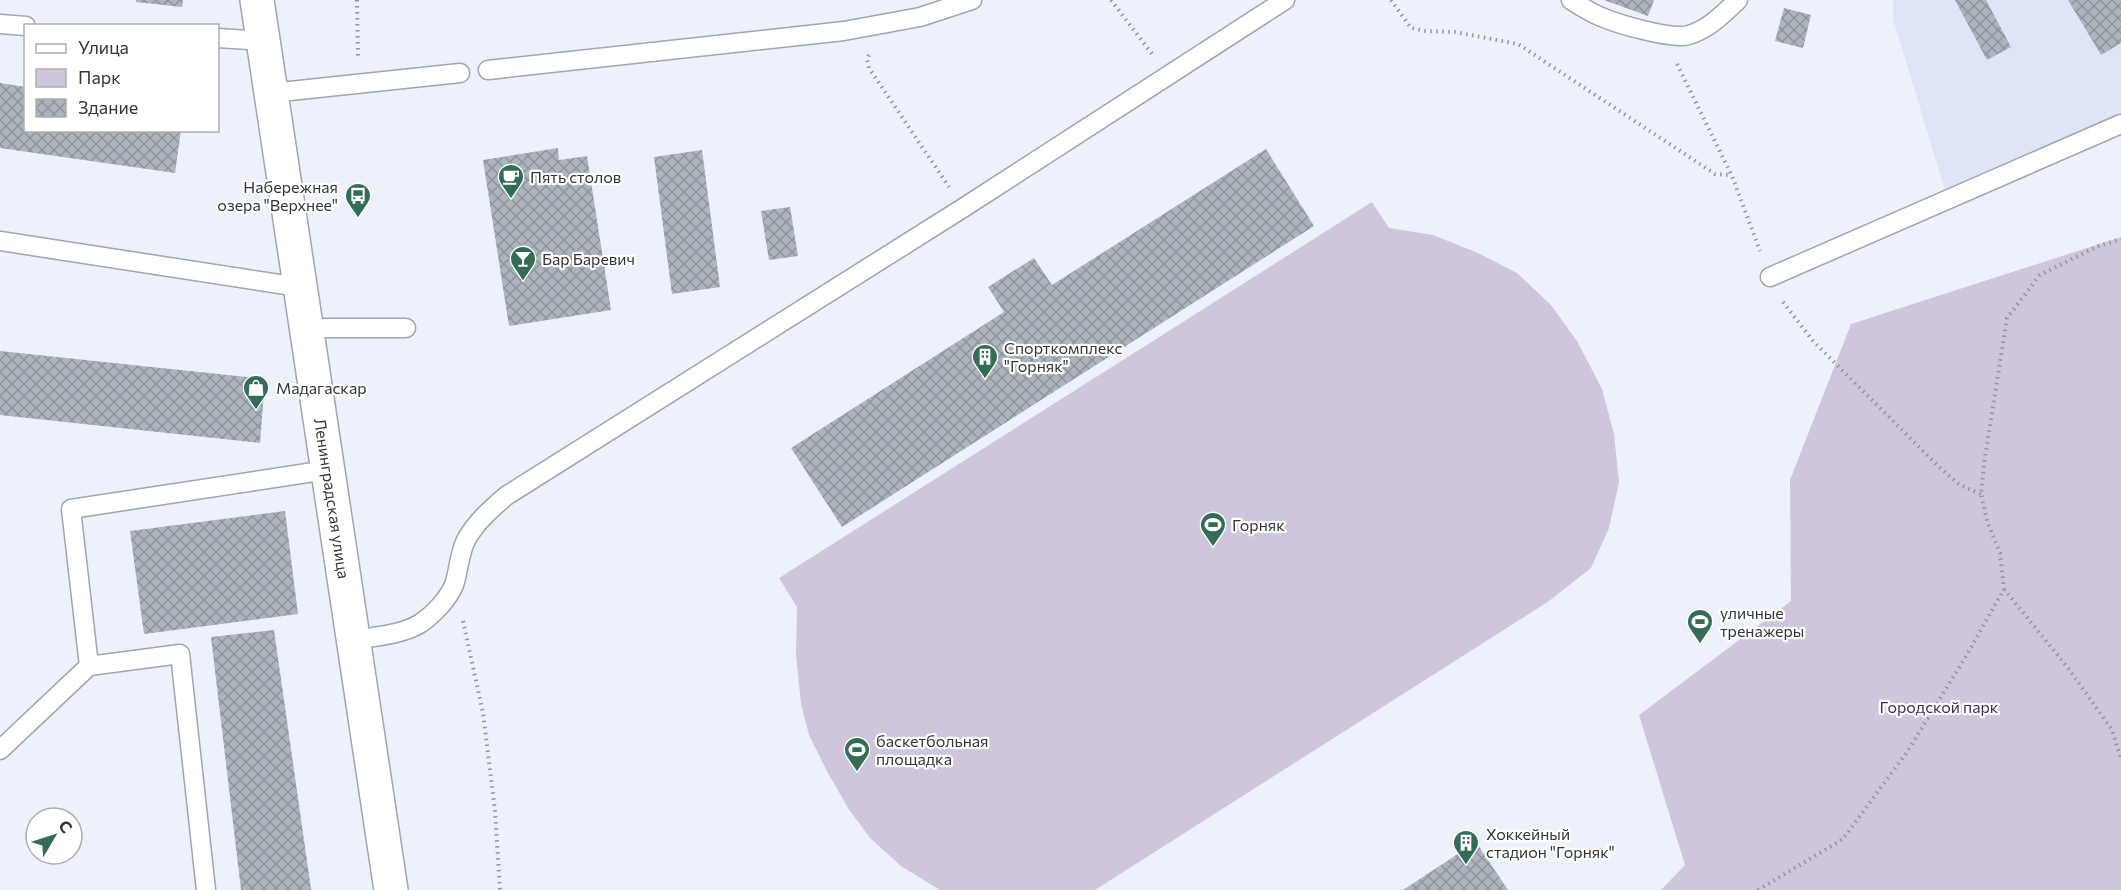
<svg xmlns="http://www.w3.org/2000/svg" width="2121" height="890" viewBox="0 0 2121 890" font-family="Commissioner,sans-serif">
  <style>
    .built { fill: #dde5f6 }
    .green { fill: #cfc6dd }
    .building { fill: url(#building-cross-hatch) }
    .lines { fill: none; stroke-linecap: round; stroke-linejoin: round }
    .service-casing { stroke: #a0a5af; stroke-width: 21 }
    .tertiary-casing { stroke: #a0a5af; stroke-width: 36 }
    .path { stroke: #92959d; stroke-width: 4; stroke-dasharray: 1.5 4.5; stroke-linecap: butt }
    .service { stroke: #fff; stroke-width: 18 }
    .tertiary { stroke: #fff; stroke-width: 33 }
    .labels { text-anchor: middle; stroke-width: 4.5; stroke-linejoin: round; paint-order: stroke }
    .poi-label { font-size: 16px; fill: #333539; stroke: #fff; text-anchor: start }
    .street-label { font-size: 16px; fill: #333539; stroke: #fff }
    .park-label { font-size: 16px; fill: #3f2c56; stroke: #fff }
  </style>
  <defs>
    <pattern id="building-cross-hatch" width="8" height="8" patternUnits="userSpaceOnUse" patternTransform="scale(1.5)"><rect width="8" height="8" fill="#acb5bd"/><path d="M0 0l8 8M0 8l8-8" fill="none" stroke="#8d949b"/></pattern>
  </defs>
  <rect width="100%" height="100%" fill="#ecf1fc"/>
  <polygon class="built" points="1893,0 2121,0 2121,117 1945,190 1893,19"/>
  <g class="green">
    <polygon points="1372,202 1389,228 1433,235 1478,253 1517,273 1551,305 1577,341 1602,389 1614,434 1619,482 1609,528 1591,568 1549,601 1095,890 940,890 901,866 870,838 848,808 828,773 809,735 801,704 796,655 797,607 779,578"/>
    <polygon points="2121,237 2121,890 1661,890 1685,865 1639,715 1791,601 1790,480 1851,324"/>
  </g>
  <g class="building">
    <polygon points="136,0 183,0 182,7 136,2"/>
    <polygon points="1604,0 1654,0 1648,16"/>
    <polygon points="1955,0 1986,0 2011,47 1987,60"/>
    <polygon points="2068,0 2121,0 2121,43 2101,55"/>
    <polygon points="1784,8 1811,15 1803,48 1775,41"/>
    <polygon points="0,83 26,87 26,130 181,130 175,173 0,148"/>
    <polygon points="558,148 559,160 587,156 611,310 509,326 483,160"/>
    <polygon points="1266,149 1314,226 842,527 791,448 1004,312 988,287 1034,258 1052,285"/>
    <polygon points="702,150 720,287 672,294 654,157"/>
    <polygon points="790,207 798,256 769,260 761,211"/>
    <polygon points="0,351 265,379 260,443 0,415"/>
    <polygon points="285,511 298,614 144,634 130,531"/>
    <polygon points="274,630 311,889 312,890 241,890 211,637"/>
    <polygon points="1476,842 1508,890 1403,890"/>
  </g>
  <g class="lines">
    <defs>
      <g id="service">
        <path d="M 1571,0 C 1580,6 1590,12 1599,16 C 1617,24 1672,40 1689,35 C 1709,29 1723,14 1738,0"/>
        <polyline points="0,24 26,26"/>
        <polyline points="218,38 263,41"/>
        <polyline points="488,70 844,31 920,17 972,0"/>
        <polyline points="271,93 460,73"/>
        <polyline points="0,241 299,287"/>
        <polyline points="1770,277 2121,124"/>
        <polyline points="306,328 406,328"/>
        <path d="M 354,640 C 376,636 402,635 421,623 C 434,614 448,599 454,585 C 459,570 459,554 466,540 C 476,522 491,509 506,496 L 963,208 L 1285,0"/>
        <polyline points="0,750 89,666"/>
        <polyline points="206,890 180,654 89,666 71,509 327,470"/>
      </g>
      <g id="tertiary">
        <path id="s1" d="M 257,0 L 391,890"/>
      </g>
    </defs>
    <use href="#service" class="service-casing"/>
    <use href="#tertiary" class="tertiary-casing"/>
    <g class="path">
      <polyline points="357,0 358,56"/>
      <polyline points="1111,0 1152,54"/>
      <polyline points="1391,0 1411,28 1426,31 1455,32 1518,44 1715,174 1732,175"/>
      <polyline points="869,55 867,59 869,68 949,187"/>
      <polyline points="1677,64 1732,176 1760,251"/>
      <polyline points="1783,302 1813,341 1938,466 1960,485 1981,494"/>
      <polyline points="2004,589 2068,668 2112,730 2121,759"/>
      <polyline points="463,621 483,713 495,810 500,890"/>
      <polyline points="1758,890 1843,839 1907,752 1965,658 2004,589 2000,553 1987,521 1981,494 1984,464 2007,318 2040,275 2096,247 2121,239"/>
    </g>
    <use href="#service" class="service"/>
    <use href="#tertiary" class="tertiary"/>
  </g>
  <defs>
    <symbol id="cafe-pin" viewBox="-11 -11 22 30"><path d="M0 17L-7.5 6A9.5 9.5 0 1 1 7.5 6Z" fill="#336d56" stroke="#fff"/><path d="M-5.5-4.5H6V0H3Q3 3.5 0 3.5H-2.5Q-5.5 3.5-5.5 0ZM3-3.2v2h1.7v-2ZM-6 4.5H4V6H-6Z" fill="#fff"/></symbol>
    <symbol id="bus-pin" viewBox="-11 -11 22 30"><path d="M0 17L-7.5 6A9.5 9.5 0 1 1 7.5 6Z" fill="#336d56" stroke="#fff"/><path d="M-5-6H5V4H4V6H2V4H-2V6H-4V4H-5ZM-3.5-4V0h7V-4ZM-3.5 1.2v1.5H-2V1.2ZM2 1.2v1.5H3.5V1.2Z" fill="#fff"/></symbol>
    <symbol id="bar-pin" viewBox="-11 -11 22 30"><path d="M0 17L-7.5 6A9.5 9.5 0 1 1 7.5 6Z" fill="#336d56" stroke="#fff"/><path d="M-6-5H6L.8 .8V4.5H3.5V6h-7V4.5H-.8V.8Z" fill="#fff"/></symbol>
    <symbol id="building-pin" viewBox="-11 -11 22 30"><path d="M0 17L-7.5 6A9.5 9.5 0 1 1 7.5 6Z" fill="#336d56" stroke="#fff"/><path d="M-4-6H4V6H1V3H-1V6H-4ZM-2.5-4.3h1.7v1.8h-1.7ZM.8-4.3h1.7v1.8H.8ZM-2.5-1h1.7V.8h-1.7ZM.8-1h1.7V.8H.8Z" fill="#fff"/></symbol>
    <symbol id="shop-pin" viewBox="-11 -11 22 30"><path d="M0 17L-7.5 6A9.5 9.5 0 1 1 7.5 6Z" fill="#336d56" stroke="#fff"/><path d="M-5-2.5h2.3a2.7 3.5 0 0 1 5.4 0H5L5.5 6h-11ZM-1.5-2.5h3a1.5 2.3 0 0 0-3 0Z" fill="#fff"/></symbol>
    <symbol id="stadium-pin" viewBox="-11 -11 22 30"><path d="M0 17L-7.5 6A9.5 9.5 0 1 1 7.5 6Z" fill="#336d56" stroke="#fff"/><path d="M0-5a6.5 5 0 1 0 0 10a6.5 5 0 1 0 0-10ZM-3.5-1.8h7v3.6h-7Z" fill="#fff"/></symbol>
  </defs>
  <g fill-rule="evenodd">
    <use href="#cafe-pin" x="496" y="162" width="30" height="40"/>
    <use href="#bus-pin" x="343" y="181" width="30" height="40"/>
    <use href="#bar-pin" x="508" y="244" width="30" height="40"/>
    <use href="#building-pin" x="970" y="342" width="30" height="40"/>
    <use href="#shop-pin" x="241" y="373" width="30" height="40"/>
    <use href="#stadium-pin" x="1198" y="510" width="30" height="40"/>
    <use href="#stadium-pin" x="1685" y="607" width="30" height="40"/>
    <use href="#stadium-pin" x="842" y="735" width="30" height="40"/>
    <use href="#building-pin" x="1451" y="828" width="30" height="40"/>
  </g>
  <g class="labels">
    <g class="poi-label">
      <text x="530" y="183">Пять столов</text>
      <text x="338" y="193" text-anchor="end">Набережная<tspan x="338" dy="18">озера "Верхнее"</tspan></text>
      <text x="542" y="265">Бар Баревич</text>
      <text x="1004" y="354">Спорткомплекс<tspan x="1004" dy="18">"Горняк"</tspan></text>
      <text x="276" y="394">Мадагаскар</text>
      <text x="1232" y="531">Горняк</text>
      <text x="1720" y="619">уличные<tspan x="1720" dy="18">тренажеры</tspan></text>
      <text x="876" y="747">баскетбольная<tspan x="876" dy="18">площадка</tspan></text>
      <text x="1486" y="840">Хоккейный<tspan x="1486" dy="18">стадион "Горняк"</tspan></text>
    </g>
    <g class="street-label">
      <text dy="6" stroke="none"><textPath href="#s1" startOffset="504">Ленинградская улица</textPath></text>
    </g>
    <g class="park-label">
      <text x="1939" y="713">Городской парк</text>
    </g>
  </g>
  <rect x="24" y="24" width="195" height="108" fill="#ffffff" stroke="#adaeb0" stroke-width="1.5"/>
  <rect x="36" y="44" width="30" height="9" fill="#ffffff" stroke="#adaeb0" stroke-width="1.5"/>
  <text x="78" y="54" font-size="18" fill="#333539">Улица</text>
  <rect x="36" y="69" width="30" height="18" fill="#cfc6dd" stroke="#adaeb0" stroke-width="1.5"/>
  <text x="78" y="84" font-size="18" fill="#333539">Парк</text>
  <rect x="36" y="99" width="30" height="18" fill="url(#building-cross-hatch)" stroke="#adaeb0" stroke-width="1.5"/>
  <text x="78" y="114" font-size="18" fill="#333539">Здание</text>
  <g transform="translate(54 836) rotate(51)"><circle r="28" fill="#ffffff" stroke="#adaeb0" stroke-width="1.5"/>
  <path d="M0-4.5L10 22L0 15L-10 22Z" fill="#336d56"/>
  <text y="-9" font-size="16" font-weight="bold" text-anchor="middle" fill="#333539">С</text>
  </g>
</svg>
